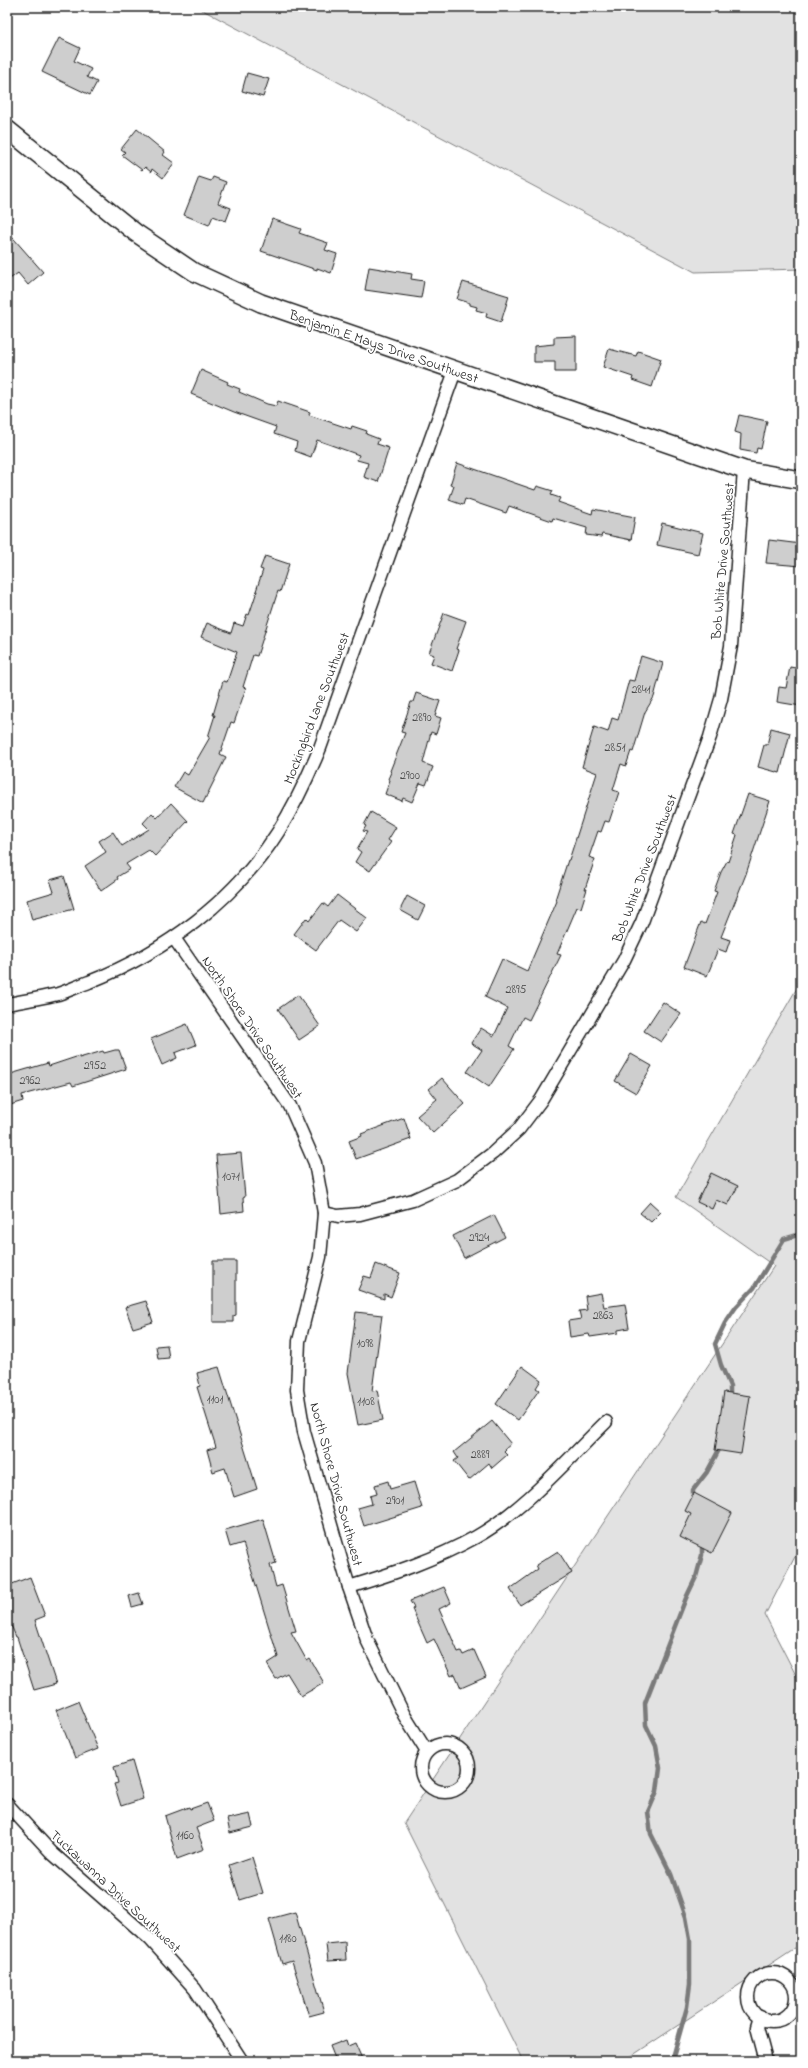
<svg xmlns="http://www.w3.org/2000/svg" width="808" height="2068" viewBox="0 0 808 2068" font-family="'Indie Flower',sans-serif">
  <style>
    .green { fill: #e2e2e2; stroke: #7f7f7f }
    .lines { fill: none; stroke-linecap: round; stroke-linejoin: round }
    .stream { stroke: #7a7a7a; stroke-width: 4.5 }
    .building { fill: #cecece; stroke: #1c1c1c }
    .street-casing { stroke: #1c1c1c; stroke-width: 15 }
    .secondary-casing { stroke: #1c1c1c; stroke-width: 20 }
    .street { stroke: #fff; stroke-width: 12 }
    .secondary { stroke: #fff; stroke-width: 17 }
    .labels { text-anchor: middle; stroke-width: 3.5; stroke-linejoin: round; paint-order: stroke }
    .number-label { font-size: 12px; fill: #484848 }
    .street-label { font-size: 14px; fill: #1c1c1c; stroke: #fff }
  </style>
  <rect width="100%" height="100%" fill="#fff"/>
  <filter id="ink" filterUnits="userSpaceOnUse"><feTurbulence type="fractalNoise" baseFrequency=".025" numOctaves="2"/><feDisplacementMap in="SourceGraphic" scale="8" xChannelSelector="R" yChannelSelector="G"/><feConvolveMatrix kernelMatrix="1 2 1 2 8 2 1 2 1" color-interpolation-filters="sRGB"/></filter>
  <g filter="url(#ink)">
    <g class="green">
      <polygon points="197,7 801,7 801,269 695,272"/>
      <polygon points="801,981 801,1545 765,1615 801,1685 801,1944 624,2061 523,2061 404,1823 774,1266 676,1197"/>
    </g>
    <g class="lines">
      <g class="stream">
        <polyline points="730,1398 730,1386 721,1365 715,1344 725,1323 736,1307 754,1288 784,1239 801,1234"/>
        <polyline points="693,1500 693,1490 707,1472 721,1446"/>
        <polyline points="672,2061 687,2007 690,1984 690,1939 686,1917 671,1874 651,1834 648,1812 657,1791 660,1768 656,1746 646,1725 645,1703 686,1598 696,1577 702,1555 702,1542"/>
      </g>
    </g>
    <g class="building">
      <polygon points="59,38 80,48 74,61 91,69 87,77 97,82 90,95 42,72"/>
      <polygon points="247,73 269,79 263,97 242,91"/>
      <polygon points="137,129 165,152 163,155 174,163 163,178 152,169 151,172 145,167 142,170 122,155 125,152 121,149"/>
      <polygon points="199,177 211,181 213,177 226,182 218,203 231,208 226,221 213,216 209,225 184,215"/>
      <polygon points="272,219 301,229 299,233 328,243 325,250 337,254 331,273 317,268 317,270 261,251"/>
      <polygon points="7,231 43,272 28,285 18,273 7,281"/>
      <polygon points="369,267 412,274 411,279 424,281 421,298 365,290"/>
      <polygon points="463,282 509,296 501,322 486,317 487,313 476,310 477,307 470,305 470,303 457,299"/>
      <polygon points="576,336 576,372 555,372 555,362 534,362 534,346 554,344 554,337"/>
      <polygon points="609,349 636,356 638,351 661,359 652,387 632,380 633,377 603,367"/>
      <polygon points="201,370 228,382 227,384 240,389 239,392 267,404 276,406 278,401 310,412 309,415 351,429 352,426 367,431 366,434 379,439 377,444 389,448 378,482 364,477 368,463 357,460 359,455 317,440 311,457 295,451 297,442 274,434 276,427 234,412 191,394"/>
      <polygon points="739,415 767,421 761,449 757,448 756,453 740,450 741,434 735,432"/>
      <polygon points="457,463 535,490 537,486 553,491 551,495 560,498 558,502 592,514 593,509 635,517 631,540 602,534 601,537 586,535 587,528 553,518 552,521 509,506 506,513 465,499 463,505 449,500 454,486 450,485"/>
      <polygon points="662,523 703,533 698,554 657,545"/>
      <polygon points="769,540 801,544 801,566 766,563"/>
      <polygon points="265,556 289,564 280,592 278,591 257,656 253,655 243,687 246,688 234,723 231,722 220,754 226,757 203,803 174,787 183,772 188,775 210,737 208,737 215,715 213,715 223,681 227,682 237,652 201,637 207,623 231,633 234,623 243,626 247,614 249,615 257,591 256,591 263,570 260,569"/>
      <polygon points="444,613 466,621 456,649 459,650 452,671 431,663 434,655 429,653"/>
      <polygon points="641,656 663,663 654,697 645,712 633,752 631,751 626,766 621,764 613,790 619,792 609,822 605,821 601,832 598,831 589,857 595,859 585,889 587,889 581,908 577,907 557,954 561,955 529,1020 523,1017 509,1046 514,1049 489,1087 467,1072 482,1050 471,1043 481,1028 494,1036 507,1008 485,997 502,959 527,971 557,901 555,900 568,860 569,860 597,773 582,767 594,727 608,732 612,718 618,720 629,680 634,681"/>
      <polygon points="790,667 801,669 801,706 777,702 779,687 786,688"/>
      <polygon points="416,693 440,701 435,716 441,718 436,734 431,732 423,763 433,767 426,785 420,783 412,802 403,798 402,801 385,794 390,780 388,779 391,772 390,771 405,733 401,732 411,702 413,702"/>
      <polygon points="771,728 790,733 780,773 758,767 764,745 767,745"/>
      <polygon points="748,794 770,801 746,874 721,937 730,940 726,952 718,949 707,976 684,967 701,922 705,924 717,892 714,891 721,872 727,861 728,862 737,835 734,834"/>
      <polygon points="171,803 188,821 155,856 149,850 126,864 130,869 117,877 118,879 101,891 85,866 106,852 99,841 113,832 122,846 149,829 143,823 152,813 157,818"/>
      <polygon points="371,812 396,827 388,840 391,842 370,871 355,862 361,852 357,849 367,832 363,831 366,826 364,825"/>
      <polygon points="64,876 74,909 32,920 27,900 54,892 50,880"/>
      <polygon points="337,895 367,918 356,932 339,920 316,950 294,934 306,918 309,921 323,903 328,907"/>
      <polygon points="407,896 425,906 418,920 400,910"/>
      <polygon points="298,995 320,1026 299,1040 278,1009"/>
      <polygon points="663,1002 681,1014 661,1042 644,1031"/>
      <polygon points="187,1024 196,1045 175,1053 177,1058 162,1065 151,1039"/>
      <polygon points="115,1050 119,1050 126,1069 73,1086 71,1082 22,1095 23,1101 7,1106 7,1075 48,1063 49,1066 79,1056 79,1058 103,1051 104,1053"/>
      <polygon points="631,1054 652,1066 636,1093 615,1081"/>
      <polygon points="442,1078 465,1104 433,1133 417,1116 437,1099 429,1089"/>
      <polygon points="404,1118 411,1139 356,1159 349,1141 362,1136 361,1134"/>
      <polygon points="241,1153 245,1197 243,1198 244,1211 221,1214 216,1155"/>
      <polygon points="711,1173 738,1186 728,1205 716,1200 712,1209 697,1202"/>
      <polygon points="650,1202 661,1212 651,1222 640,1213"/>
      <polygon points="494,1215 505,1237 464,1258 453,1236"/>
      <polygon points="213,1261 236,1261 236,1315 233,1316 233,1322 213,1322"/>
      <polygon points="376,1264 400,1273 391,1297 384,1294 384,1299 358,1290 364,1276 371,1278"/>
      <polygon points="601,1293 604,1307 625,1304 629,1328 618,1330 618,1333 590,1337 589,1334 570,1337 568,1321 581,1319 579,1311 587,1310 585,1296"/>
      <polygon points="146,1301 153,1322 133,1328 125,1307"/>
      <polygon points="356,1312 382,1315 372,1391 377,1390 383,1420 358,1425 348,1373"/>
      <polygon points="167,1345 169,1358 158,1359 156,1346"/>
      <polygon points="522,1366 541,1380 536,1388 539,1390 518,1420 496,1404"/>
      <polygon points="219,1367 257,1489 234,1497 225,1468 213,1472 207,1450 216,1447 197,1387 200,1386 197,1373"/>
      <polygon points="724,1392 750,1396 741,1454 715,1450"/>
      <polygon points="492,1421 511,1444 505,1449 506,1450 504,1452 507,1455 492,1468 489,1463 469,1480 454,1461 458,1458 454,1452"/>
      <polygon points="388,1481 390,1489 414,1482 422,1508 364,1526 358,1508 372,1504 370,1496 377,1494 375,1485"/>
      <polygon points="694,1493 732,1513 712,1553 680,1537 691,1514 685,1511"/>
      <polygon points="263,1519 276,1563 270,1565 276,1587 282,1585 296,1631 291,1632 307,1661 310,1659 324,1683 301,1696 287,1673 276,1679 267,1664 278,1657 243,1543 230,1547 225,1530"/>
      <polygon points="558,1551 572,1573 520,1605 510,1589 538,1569 536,1565"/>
      <polygon points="30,1577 45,1616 35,1620 56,1684 34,1690 17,1637 16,1637 8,1618 11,1618 7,1608 7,1586"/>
      <polygon points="444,1587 451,1603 439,1609 458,1652 461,1651 463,1655 474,1650 486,1677 461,1688 455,1674 451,1676 434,1639 427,1643 412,1609 414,1608 410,1601"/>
      <polygon points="139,1593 143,1604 132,1607 129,1596"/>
      <polygon points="78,1701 98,1749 75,1758 56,1710"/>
      <polygon points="132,1761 143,1799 121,1806 114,1784 118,1783 114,1767"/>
      <polygon points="207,1803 214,1821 196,1828 204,1849 177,1859 165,1816 189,1807 190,1809"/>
      <polygon points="250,1814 253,1827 230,1833 227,1819"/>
      <polygon points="252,1857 263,1893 240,1900 229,1865"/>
      <polygon points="295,1912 324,2012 309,2016 292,1961 282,1964 269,1919"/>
      <polygon points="345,1942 346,1960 328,1961 326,1944"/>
      <polygon points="346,2040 348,2046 355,2043 363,2061 336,2061 330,2046"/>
    </g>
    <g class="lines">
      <defs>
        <g id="street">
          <polyline points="174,938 290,1106 315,1163 324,1213 320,1257 299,1341 297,1390 304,1432 349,1587 367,1640 404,1715 427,1752"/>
          <path d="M 7,1004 C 24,1001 41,998 58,994 C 68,991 78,986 89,982 C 165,952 234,901 278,832 C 295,805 308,777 320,748 L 455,371"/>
          <polyline points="324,1213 338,1216 360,1214 413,1200 457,1180 493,1153 519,1129 541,1100 624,960 642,922 710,737 721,699 731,646 744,470"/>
          <path d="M 349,1587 C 395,1573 434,1560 476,1537 C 524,1510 567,1460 606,1422"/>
          <circle cx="445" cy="1768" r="24"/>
          <polyline points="7,1804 52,1853 150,1939 195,1989 242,2061"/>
          <circle cx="772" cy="1997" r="24"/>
          <polyline points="760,2017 757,2027 766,2061"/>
        </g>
        <polyline id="secondary" points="7,129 136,233 194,272 261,303 744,470 801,480"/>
      </defs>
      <use href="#street" class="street-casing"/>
      <use href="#secondary" class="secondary-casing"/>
      <use href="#street" class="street"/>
      <use href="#secondary" class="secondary"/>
    </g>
  </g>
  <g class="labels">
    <g class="number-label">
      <text x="641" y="693">2841</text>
      <text x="422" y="721">2890</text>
      <text x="615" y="751">2851</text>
      <text x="410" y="779">2900</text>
      <text x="516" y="993">2895</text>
      <text x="95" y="1069">2952</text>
      <text x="30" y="1084">2962</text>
      <text x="231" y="1180">1071</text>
      <text x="479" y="1241">2924</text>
      <text x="603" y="1319">2863</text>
      <text x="365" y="1347">1098</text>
      <text x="215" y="1403">1101</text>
      <text x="366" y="1405">1108</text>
      <text x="480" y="1458">2889</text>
      <text x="395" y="1504">2901</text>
      <text x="185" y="1839">1160</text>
      <text x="288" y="1942">1180</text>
    </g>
    <g class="street-label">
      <text transform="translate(384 346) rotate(19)" y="5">Benjamin E Mays Drive Southwest</text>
      <text transform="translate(722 561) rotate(-85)" y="5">Bob White Drive Southwest</text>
      <text transform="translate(316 708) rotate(-69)" y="5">Mockingbird Lane Southwest</text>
      <text transform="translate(644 868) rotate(-69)" y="5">Bob White Drive Southwest</text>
      <text transform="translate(253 1027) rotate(56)" y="5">North Shore Drive Southwest</text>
      <text transform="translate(337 1484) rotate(75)" y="5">North Shore Drive Southwest</text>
      <text transform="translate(116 1891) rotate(43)" y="5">Tuckawanna Drive Southwest</text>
    </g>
  </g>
  <rect width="808" height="2068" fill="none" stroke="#fff" stroke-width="24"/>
  <rect x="12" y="12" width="784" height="2044" fill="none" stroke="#1c1c1c" stroke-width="1.5" filter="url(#ink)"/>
</svg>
